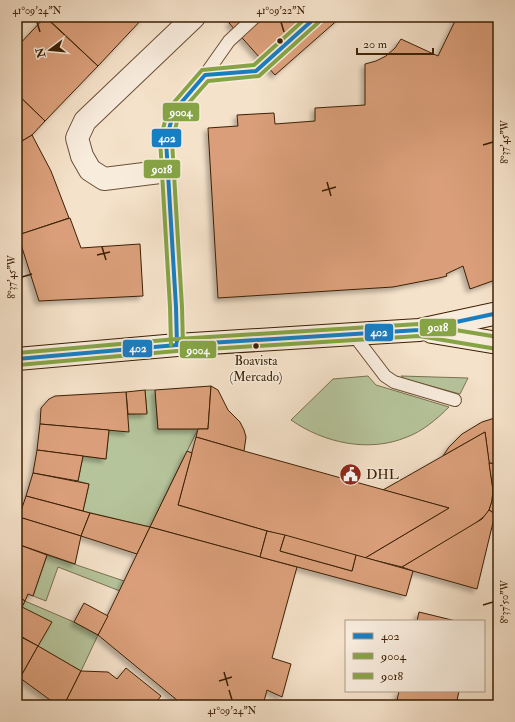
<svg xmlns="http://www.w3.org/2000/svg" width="515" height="722" viewBox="0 0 515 722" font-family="'IM FELL Double Pica',serif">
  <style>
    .green { fill: #b6c49b; stroke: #7a7250 }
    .building { fill: #da9f7a; stroke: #3d2004; filter: url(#shadow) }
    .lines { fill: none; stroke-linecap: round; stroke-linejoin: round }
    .lane-casing { stroke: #6b5036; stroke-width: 14 }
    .street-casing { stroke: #6b5036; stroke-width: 24 }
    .secondary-casing { stroke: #3d2004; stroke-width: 24 }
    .lane { stroke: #f8ecdd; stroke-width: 12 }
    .street { stroke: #f8ecdd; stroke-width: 22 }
    .secondary { stroke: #f8ecdd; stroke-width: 22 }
    .bus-1-casing { stroke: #f8ecdd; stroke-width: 7 }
    .bus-2-casing { stroke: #f8ecdd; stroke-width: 7 }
    .bus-3-casing { stroke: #f8ecdd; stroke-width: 7 }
    .bus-1 { stroke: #187ec2; stroke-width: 4 }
    .bus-2 { stroke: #86a345; stroke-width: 4 }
    .bus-3 { stroke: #86a345; stroke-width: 4 }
    .ticks { fill: none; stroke: #3d2004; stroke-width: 1.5 }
    .bus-dot { fill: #3d2004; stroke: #f8ecdd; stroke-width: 1.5 }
    .labels { text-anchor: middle; stroke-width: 3; stroke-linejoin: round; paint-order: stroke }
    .bus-label { font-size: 13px; fill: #3d2004; stroke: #f8ecdd }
    .poi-label { font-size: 14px; fill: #3d2004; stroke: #f8ecdd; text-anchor: start }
    .line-badge { stroke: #f8ecdd; stroke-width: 1.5 }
    .badge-label { font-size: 11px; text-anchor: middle; font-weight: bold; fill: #fff }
    .neatline { fill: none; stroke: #3d2004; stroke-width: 1.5 }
    .ticks-label { font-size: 10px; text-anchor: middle; fill: #3d2004 }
  </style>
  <defs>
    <filter id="shadow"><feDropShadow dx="-3.5" dy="3.5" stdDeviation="2" flood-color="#0004"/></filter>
  </defs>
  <rect width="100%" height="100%" fill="#f5e2ca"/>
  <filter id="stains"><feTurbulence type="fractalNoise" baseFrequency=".005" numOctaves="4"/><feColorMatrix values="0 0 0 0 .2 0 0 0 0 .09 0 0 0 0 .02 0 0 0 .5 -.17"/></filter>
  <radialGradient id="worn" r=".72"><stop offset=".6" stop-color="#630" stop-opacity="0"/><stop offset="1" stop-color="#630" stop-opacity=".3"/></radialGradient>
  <g class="green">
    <path d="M 368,376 L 376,385 L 449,407 C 437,419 423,431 407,437 C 369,453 324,443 291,420 L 333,379 Z"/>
    <polygon points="401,376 468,378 460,394 405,379"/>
    <polygon points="145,390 155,390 158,429 198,429 150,527 83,511 89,484 78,481 83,456 106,459 109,430 128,414 147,413"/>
    <polygon points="47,555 124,581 120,591 58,567 46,601 33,596"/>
    <polygon points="25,601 74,622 98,635 81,671 38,646 22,607"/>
  </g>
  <g class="building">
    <polygon points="45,17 98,66 45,121 17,94 17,47"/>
    <polygon points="46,17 144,17 98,66"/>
    <polygon points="235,17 341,17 275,75 229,23"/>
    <polygon points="457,17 498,17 498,279 470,289 463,266 446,274 447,276 439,278 393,287 218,298 208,128 238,126 237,115 274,113 275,124 315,121 315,108 365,105 365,64 376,61 386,56 395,48 401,39 438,56"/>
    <polygon points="17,94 45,121 32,135 17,144"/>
    <polygon points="32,135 51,171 69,218 18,235 17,144"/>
    <polygon points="70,218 81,248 140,244 143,296 39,301 18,235"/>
    <polygon points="211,386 208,429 158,429 155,390"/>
    <polygon points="211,386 218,390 228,410 240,422 244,430 246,437 244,451 196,437 198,429 208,429"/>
    <polygon points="145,390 147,414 128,414 126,392"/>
    <polygon points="126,392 129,432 40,424 41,408 49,399 55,396"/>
    <polygon points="498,417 498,464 489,463 485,432 443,456 449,447 462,434 482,422"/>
    <polygon points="40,424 109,430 106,459 37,450"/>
    <polygon points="485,432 493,490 492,501 489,510 486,515 473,525 402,567 365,558 449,508 383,490"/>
    <polygon points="196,437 244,451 449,508 365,558 267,531 178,505"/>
    <polygon points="37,450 83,456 78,481 33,473"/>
    <polygon points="187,451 192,453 178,505 267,531 260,557 150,527"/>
    <polygon points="489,463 498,464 498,512 495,514 489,510 492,501 493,490"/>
    <polygon points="33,473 89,484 83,511 26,496"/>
    <polygon points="26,496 90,513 81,536 19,517"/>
    <polygon points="489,510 495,514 477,589 413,571 402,567 482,519"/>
    <polygon points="90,513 150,527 137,554 81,536"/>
    <polygon points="19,517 81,536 75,564 17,544 17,523"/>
    <polygon points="150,527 297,567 272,658 291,664 282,697 267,690 263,705 183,705 98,635"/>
    <polygon points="267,531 285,535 280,551 352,571 356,555 413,571 406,596 260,557"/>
    <polygon points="285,535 356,555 352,571 280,551"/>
    <polygon points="17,544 47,555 33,596 28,594 25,601 17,596"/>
    <polygon points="17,596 25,601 22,607 52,622 38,646 17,634"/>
    <polygon points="84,603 108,616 98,635 74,622"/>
    <polygon points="419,612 456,621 417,621"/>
    <polygon points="21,637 38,646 20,678 17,676 17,643"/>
    <polygon points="38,646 81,671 64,705 57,705 20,678"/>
    <polygon points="126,668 161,696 154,705 64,705 81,671 108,672 117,679"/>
    <polygon points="399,691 459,691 456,705 396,705"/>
  </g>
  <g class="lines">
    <defs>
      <g id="lane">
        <polyline points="205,75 256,71 316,17"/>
        <polyline points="353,334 385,376 394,382 455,400"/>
        <polyline points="177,345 176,307 166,140 174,111 205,75 229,41 255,17"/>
      </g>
      <polyline id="street" points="168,171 104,179 90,170 82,156 77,138 85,121 194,17"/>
      <g id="secondary">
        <polyline points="432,332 498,343"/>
        <polyline points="17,359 177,345 419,330 498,313"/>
      </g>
    </defs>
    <use href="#lane" class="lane-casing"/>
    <use href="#street" class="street-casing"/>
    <use href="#secondary" class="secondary-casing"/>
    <use href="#lane" class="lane"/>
    <use href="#street" class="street"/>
    <use href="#secondary" class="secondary"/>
    <defs>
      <g id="bus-1">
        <polyline points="177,345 176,307 166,140 174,111 205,75 256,71 316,17"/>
        <polyline points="17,359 177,345 419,330 498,313"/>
      </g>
      <g id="bus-2">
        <polyline points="183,345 182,307 172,141 179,114 208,81 259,76 320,21"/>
        <polyline points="18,365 177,351 419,336 497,349"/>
      </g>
      <g id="bus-3">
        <polyline points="171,345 170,307 160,139 169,108 202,70 254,65 307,17"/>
        <polyline points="17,353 177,339 419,324 498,337"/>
      </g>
    </defs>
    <use href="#bus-1" class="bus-1-casing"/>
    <use href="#bus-2" class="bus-2-casing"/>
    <use href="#bus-3" class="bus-3-casing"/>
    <use href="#bus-1" class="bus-1"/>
    <use href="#bus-2" class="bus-2"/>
    <use href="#bus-3" class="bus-3"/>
  </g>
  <path class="ticks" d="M 37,22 L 40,32M 281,22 L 284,32M 483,145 L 493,142M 327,182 L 331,196M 322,191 L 336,187M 102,247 L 106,260M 97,255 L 110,252M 22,277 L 32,274M 483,605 L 493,602M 224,672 L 228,686M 219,681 L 232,677M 229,690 L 232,700"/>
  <defs>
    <symbol id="civic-disc" viewBox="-11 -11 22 22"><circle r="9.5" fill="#8f2418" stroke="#f8ecdd"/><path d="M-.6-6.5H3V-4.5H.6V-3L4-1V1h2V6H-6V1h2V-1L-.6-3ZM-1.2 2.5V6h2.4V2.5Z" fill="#fff"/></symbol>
  </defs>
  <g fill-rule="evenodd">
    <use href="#civic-disc" x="338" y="462" width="25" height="25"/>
  </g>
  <g class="bus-dot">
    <circle cx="280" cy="41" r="3.5"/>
    <circle cx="256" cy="346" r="3.5"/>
  </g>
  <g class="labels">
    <g class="bus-label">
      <text x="256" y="365">Boavista<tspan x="256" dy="16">(Mercado)</tspan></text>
    </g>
    <g class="poi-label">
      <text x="366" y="479">DHL</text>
    </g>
  </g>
  <g class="line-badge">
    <rect x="162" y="102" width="38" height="20" rx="4" fill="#86a345"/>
    <rect x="151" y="128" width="31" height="20" rx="4" fill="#187ec2"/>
    <rect x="143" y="159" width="38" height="20" rx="4" fill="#86a345"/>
    <rect x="419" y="318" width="38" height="19" rx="4" fill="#86a345"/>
    <rect x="364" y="323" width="30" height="19" rx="4" fill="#187ec2"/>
    <rect x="122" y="339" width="31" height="19" rx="4" fill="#187ec2"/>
    <rect x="179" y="340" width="38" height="19" rx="4" fill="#86a345"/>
  </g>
  <g class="badge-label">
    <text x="181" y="116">9004</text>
    <text x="167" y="142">402</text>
    <text x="162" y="173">9018</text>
    <text x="438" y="331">9018</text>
    <text x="379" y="336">402</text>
    <text x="138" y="352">402</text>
    <text x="198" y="354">9004</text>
  </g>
  <rect width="515" height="722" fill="none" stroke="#f5e2ca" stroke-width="44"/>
  <rect x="345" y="620" width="140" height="72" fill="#f8ecdd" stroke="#ad9a86"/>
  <rect x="353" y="633" width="20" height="6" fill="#187ec2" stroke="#ad9a86"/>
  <text x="381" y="640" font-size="12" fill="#3d2004">402</text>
  <rect x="353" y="653" width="20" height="6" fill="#86a345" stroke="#ad9a86"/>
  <text x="381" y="660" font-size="12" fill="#3d2004">9004</text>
  <rect x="353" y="673" width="20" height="6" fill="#86a345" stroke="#ad9a86"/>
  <text x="381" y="680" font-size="12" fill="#3d2004">9018</text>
  <g transform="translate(50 50) rotate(254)" stroke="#f8ecdd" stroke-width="3" paint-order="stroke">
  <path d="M0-3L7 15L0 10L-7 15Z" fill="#3d2004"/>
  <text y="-6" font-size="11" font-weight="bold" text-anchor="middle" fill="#3d2004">N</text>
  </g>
  <path d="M357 48v6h76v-6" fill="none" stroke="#3d2004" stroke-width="2"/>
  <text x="363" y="48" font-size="12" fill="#3d2004" stroke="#f8ecdd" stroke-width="3" paint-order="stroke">20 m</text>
  <rect x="22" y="22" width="471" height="678" class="neatline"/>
  <g class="ticks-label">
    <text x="37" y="14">41°09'24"N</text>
    <text x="281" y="14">41°09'22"N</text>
    <text transform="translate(504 142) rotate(-90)" y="4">8°37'45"W</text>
    <text transform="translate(11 277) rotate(-90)" y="4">8°37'45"W</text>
    <text transform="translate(504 602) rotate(-90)" y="4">8°37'50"W</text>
    <text x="232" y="714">41°09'24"N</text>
  </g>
  <rect width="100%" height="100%" filter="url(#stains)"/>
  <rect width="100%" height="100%" fill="url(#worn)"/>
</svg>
